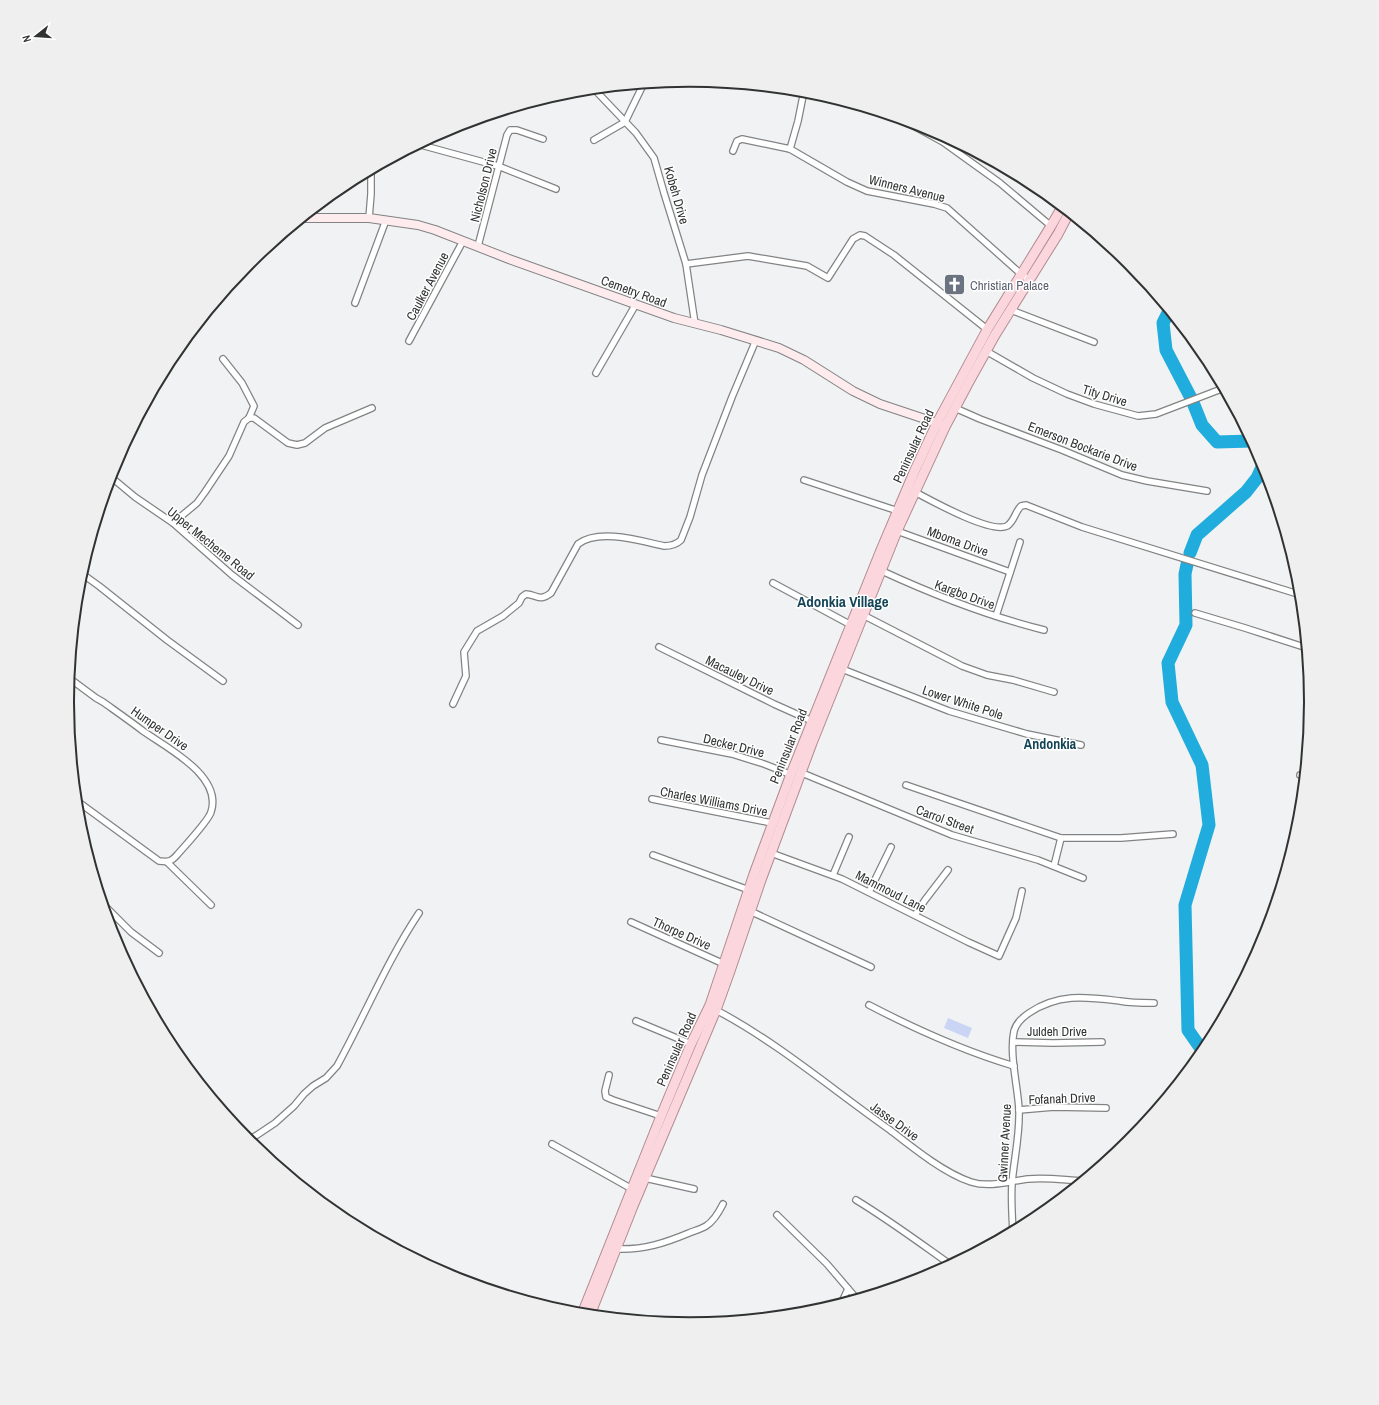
<svg xmlns="http://www.w3.org/2000/svg" width="1379" height="1405" viewBox="0 0 1379 1405" font-family="'Archivo Narrow',sans-serif">
  <style>
    .green { fill: #cad5f6 }
    .lines { fill: none; stroke-linecap: round; stroke-linejoin: round }
    .river { stroke: #20acdc; stroke-width: 13 }
    .street-casing { stroke: #828384; stroke-width: 8 }
    .secondary-casing { stroke: #828384; stroke-width: 10 }
    .primary-casing { stroke: #b28b92; stroke-width: 11 }
    .street { stroke: #fff; stroke-width: 5.5 }
    .secondary { stroke: #fdebee; stroke-width: 8 }
    .primary { stroke: #fbd6dd; stroke-width: 9 }
    .labels { text-anchor: middle; stroke-width: 3; stroke-linejoin: round; paint-order: stroke }
    .street-label { font-size: 13px; fill: #313232; stroke: #fff }
    .worship-label { font-size: 13px; fill: #5b616d; stroke: #fff; text-anchor: start }
    .neighbourhood-label { font-size: 14px; font-weight: bold; fill: #144557; stroke: #fff }
    .quarter-label { font-size: 15px; font-weight: bold; fill: #144557; stroke: #fff }
    .rim { fill: none; stroke: #313232; stroke-width: 2 }
  </style>
  <rect width="100%" height="100%" fill="#f1f2f3"/>
  <polygon class="green" points="948,1018 972,1028 968,1038 944,1028"/>
  <g class="lines">
    <g class="river">
      <polyline points="1169,311 1163,323 1166,350 1192,400 1202,425 1217,442 1252,441"/>
      <polyline points="1190,553 1197,535 1246,492 1257,478 1264,463"/>
      <polyline points="1188,560 1185,574 1186,625 1168,663 1172,702 1202,765 1209,825 1185,905 1188,1030 1204,1053"/>
    </g>
    <defs>
      <g id="street">
        <polyline points="594,89 636,133 654,158 664,193 686,264 695,324"/>
        <polyline points="901,119 943,142 1000,183 1051,226"/>
        <polyline points="625,122 643,85"/>
        <polyline points="594,140 625,122"/>
        <polyline points="421,145 498,166 556,189"/>
        <polyline points="790,149 798,121 804,91"/>
        <polyline points="733,151 737,141 742,139 790,149 847,182 867,191 934,204 947,208 1021,274 1029,280"/>
        <polyline points="369,218 371,194 371,171"/>
        <polyline points="478,246 507,135 510,130 517,130 543,139"/>
        <polyline points="686,264 748,256 807,266 828,278 853,239 860,235 865,236 894,255 988,330"/>
        <polyline points="355,303 386,220"/>
        <polyline points="1011,310 1094,342"/>
        <polyline points="409,341 463,241"/>
        <polyline points="986,351 1033,378 1067,394 1094,404 1138,416 1156,414 1224,388"/>
        <polyline points="596,373 636,304"/>
        <polyline points="955,408 980,419 1062,450 1122,475 1147,481 1207,491"/>
        <polyline points="249,418 254,418 288,443 297,445 305,443 325,428 372,408"/>
        <polyline points="111,477 135,497 173,523 232,575 298,625"/>
        <polyline points="804,480 898,511"/>
        <path d="M 915,492 C 930,500 991,534 1007,526 C 1014,522 1015,512 1021,506 L 1026,505 L 1082,527 L 1301,595"/>
        <polyline points="173,523 197,503 205,492 229,456 244,422 249,418 254,406 242,383 223,359"/>
        <polyline points="897,531 1010,572"/>
        <path d="M 882,571 C 934,595 988,616 1044,630"/>
        <polyline points="81,573 99,586 167,640 223,681"/>
        <polyline points="773,583 851,625"/>
        <polyline points="1195,613 1245,628 1307,648"/>
        <polyline points="863,615 962,666 987,675 1013,680 1054,692"/>
        <polyline points="996,616 1020,542"/>
        <polyline points="659,647 774,704 812,721"/>
        <polyline points="842,669 949,711 1027,734 1081,745"/>
        <path d="M 69,678 L 96,698 L 103,702 C 117,712 130,721 143,731 C 167,748 223,776 211,812 C 209,820 184,847 177,855 C 171,862 168,862 159,861 L 77,801"/>
        <path d="M 453,704 L 466,676 L 464,652 L 477,631 L 503,616 L 519,603 L 522,597 L 526,594 C 538,595 539,602 551,593 L 578,544 C 599,528 641,541 664,546 C 671,546 676,545 681,540 L 690,517 L 702,475 L 732,397 L 756,340"/>
        <polyline points="661,740 732,754 764,764 792,775"/>
        <polyline points="802,773 952,835 1038,860 1083,878"/>
        <polyline points="1300,775 1305,776"/>
        <polyline points="906,785 1061,838 1121,838 1173,834"/>
        <polyline points="652,799 772,823"/>
        <polyline points="771,853 842,879 968,942 999,956 1016,918 1022,891"/>
        <polyline points="653,855 749,890"/>
        <polyline points="167,862 211,905"/>
        <polyline points="1054,866 1061,838"/>
        <polyline points="833,875 849,837"/>
        <polyline points="869,892 891,847"/>
        <polyline points="103,904 131,932 159,953"/>
        <polyline points="750,911 871,967"/>
        <polyline points="915,915 925,900 948,870"/>
        <polyline points="631,922 724,964"/>
        <path d="M 869,1005 C 915,1029 964,1051 1014,1066"/>
        <path d="M 716,1010 C 777,1042 833,1090 890,1130 C 913,1148 944,1173 971,1182 C 990,1188 1010,1181 1028,1179 C 1046,1177 1064,1180 1083,1181"/>
        <polyline points="636,1021 691,1044"/>
        <polyline points="1013,1042 1053,1043 1102,1042"/>
        <polyline points="609,1075 605,1091 606,1097 613,1100 661,1116"/>
        <polyline points="1019,1110 1054,1107 1106,1108"/>
        <path d="M 248,1141 L 275,1123 L 294,1106 L 304,1094 L 313,1086 L 326,1078 L 337,1066 C 365,1015 387,961 419,913"/>
        <polyline points="552,1144 632,1189"/>
        <polyline points="645,1178 694,1189"/>
        <path d="M 856,1200 C 889,1220 920,1243 951,1265"/>
        <polyline points="777,1215 827,1264 857,1299"/>
        <path d="M 1013,1232 C 1012,1216 1011,1199 1012,1183 C 1014,1159 1020,1135 1019,1110 C 1018,1087 1009,1054 1014,1031 C 1016,1024 1023,1017 1029,1013 C 1059,993 1086,997 1120,1001 C 1131,1003 1142,1003 1154,1003"/>
        <path d="M 617,1249 C 644,1250 665,1243 689,1233 C 694,1231 701,1229 706,1226 C 714,1221 719,1212 723,1204"/>
        <polyline points="841,1304 848,1289"/>
      </g>
      <polyline id="secondary" points="304,218 369,218 418,225 435,230 509,259 674,318 721,330 779,348 804,360 853,391 880,404 943,425"/>
      <g id="primary">
        <polyline points="582,1314 661,1116 691,1044 710,1005 754,874 791,774 881,550 915,470 937,423 987,330 1051,226 1062,207"/>
        <polyline points="590,1315 633,1206 716,1010 729,974 761,880 812,743 897,531 945,427 970,380 995,335 1058,234 1069,213"/>
      </g>
    </defs>
    <use href="#street" class="street-casing"/>
    <use href="#secondary" class="secondary-casing"/>
    <use href="#primary" class="primary-casing"/>
    <use href="#street" class="street"/>
    <use href="#secondary" class="secondary"/>
    <use href="#primary" class="primary"/>
  </g>
  <defs>
    <symbol id="church-square" viewBox="-11 -11 22 22"><rect x="-9" y="-9" width="18" height="18" rx="4" fill="#6b7280" stroke="#fff"/><path d="M-1.2-6h2.4v3.5h3.3v2.4h-3.3V6h-2.4V-.1h-3.3v-2.4h3.3Z" fill="#fff"/></symbol>
  </defs>
  <g fill-rule="evenodd">
    <use href="#church-square" x="942" y="272" width="25" height="25"/>
  </g>
  <g class="labels">
    <g class="street-label">
      <text transform="translate(483 185) rotate(-76)" y="5">Nicholson Drive</text>
      <text transform="translate(907 188) rotate(14)" y="5">Winners Avenue</text>
      <text transform="translate(677 195) rotate(74)" y="5">Kobeh Drive</text>
      <text transform="translate(427 286) rotate(-62)" y="5">Caulker Avenue</text>
      <text transform="translate(634 291) rotate(20)" y="5">Cemetry Road</text>
      <text transform="translate(1105 395) rotate(17)" y="5">Tity Drive</text>
      <text transform="translate(913 446) rotate(-65)" y="5">Peninsular Road</text>
      <text transform="translate(1083 446) rotate(21)" y="5">Emerson Bockarie Drive</text>
      <text transform="translate(958 541) rotate(20)" y="5">Mboma Drive</text>
      <text transform="translate(211 543) rotate(39)" y="5">Upper Mecheme Road</text>
      <text transform="translate(965 594) rotate(20)" y="5">Kargbo Drive</text>
      <text transform="translate(740 675) rotate(26)" y="5">Macauley Drive</text>
      <text transform="translate(963 702) rotate(18)" y="5">Lower White Pole</text>
      <text transform="translate(160 728) rotate(35)" y="5">Humper Drive</text>
      <text transform="translate(734 745) rotate(14)" y="5">Decker Drive</text>
      <text transform="translate(788 746) rotate(-68)" y="5">Peninsular Road</text>
      <text transform="translate(714 801) rotate(11)" y="5">Charles Williams Drive</text>
      <text transform="translate(945 819) rotate(20)" y="5">Carrol Street</text>
      <text transform="translate(891 891) rotate(27)" y="5">Mammoud Lane</text>
      <text transform="translate(682 933) rotate(24)" y="5">Thorpe Drive</text>
      <text x="1057" y="1036">Juldeh Drive</text>
      <text transform="translate(676 1049) rotate(-66)" y="5">Peninsular Road</text>
      <text transform="translate(1062 1098) rotate(-2)" y="5">Fofanah Drive</text>
      <text transform="translate(895 1121) rotate(36)" y="5">Jasse Drive</text>
      <text transform="translate(1004 1143) rotate(-87)" y="5">Gwinner Avenue</text>
    </g>
    <g class="worship-label">
      <text x="970" y="290">Christian Palace</text>
    </g>
    <g class="neighbourhood-label">
      <text x="1050" y="749">Andonkia</text>
    </g>
    <g class="quarter-label">
      <text x="843" y="607">Adonkia Village</text>
    </g>
  </g>
  <path d="M0 0H1379V1405H0ZM74 702a615 615 0 1 1 1230 0a615 615 0 1 1-1230 0Z" fill="#efefef" fill-rule="evenodd"/>
  <path class="rim" d="M74 702a615 615 0 1 1 1230 0a615 615 0 1 1-1230 0Z"/>
  <g transform="translate(36 36) rotate(253)" stroke="#ffffff" stroke-width="3" paint-order="stroke">
  <path d="M0-3L7 15L0 10L-7 15Z" fill="#313232"/>
  <text y="-6" font-size="11" font-weight="bold" text-anchor="middle" fill="#313232">N</text>
  </g>
</svg>
